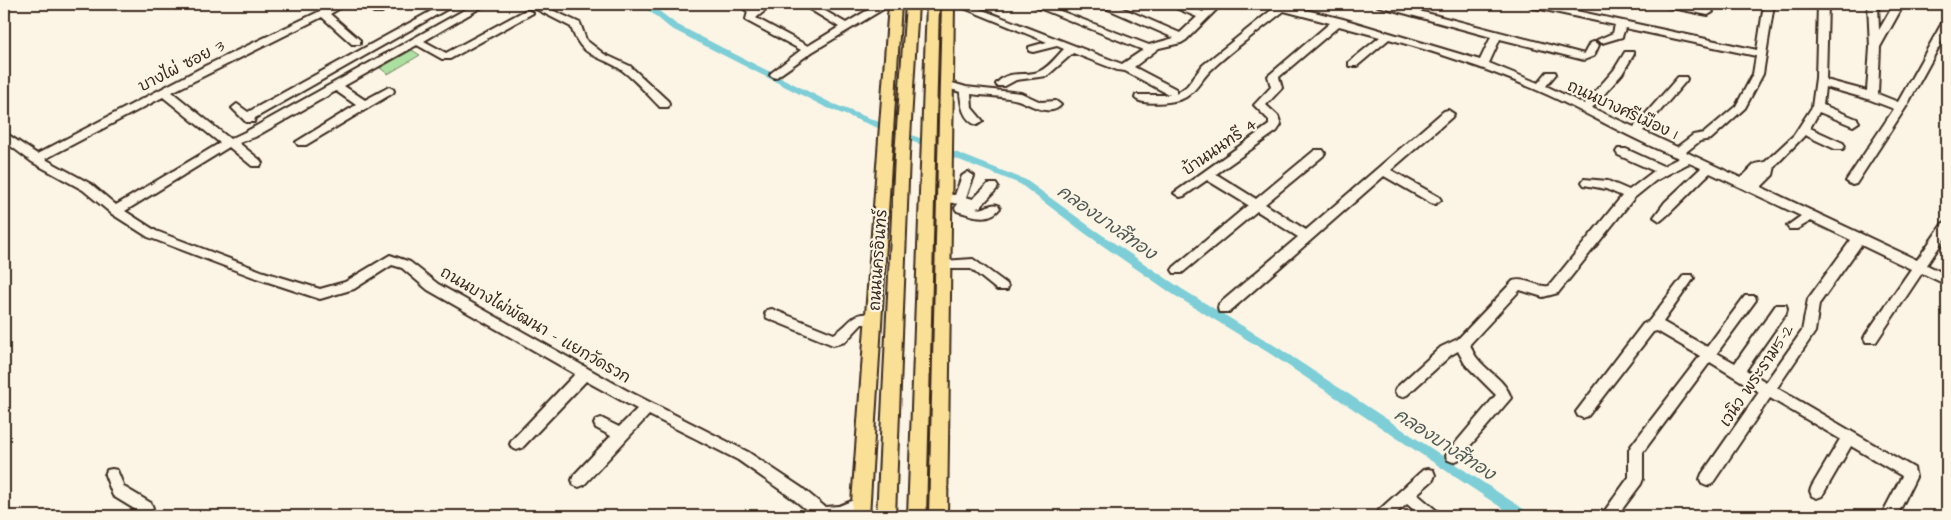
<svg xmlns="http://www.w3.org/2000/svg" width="1951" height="520" viewBox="0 0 1951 520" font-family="'Architects Daughter','Playpen Sans Thai',sans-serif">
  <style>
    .green { fill: #ace0a1; stroke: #748560 }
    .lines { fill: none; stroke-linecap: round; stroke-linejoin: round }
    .canal { fill: #7dced7; fill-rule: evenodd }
    .minor-casing { stroke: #3b2a1e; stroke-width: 4 }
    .major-casing { stroke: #3b2a1e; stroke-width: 4 }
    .minor { fill: #fcf5e5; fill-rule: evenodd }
    .major { fill: #fadf96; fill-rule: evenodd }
    .labels { text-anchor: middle; stroke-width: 4.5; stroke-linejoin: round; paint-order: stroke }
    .street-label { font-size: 16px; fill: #3b2a1e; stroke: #fcf5e5 }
    .water-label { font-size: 18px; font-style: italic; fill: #4f5b56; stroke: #fcf5e5 }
  </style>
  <rect width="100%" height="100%" fill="#fcf5e5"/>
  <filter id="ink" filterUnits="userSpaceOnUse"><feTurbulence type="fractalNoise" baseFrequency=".02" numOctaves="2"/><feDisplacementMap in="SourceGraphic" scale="10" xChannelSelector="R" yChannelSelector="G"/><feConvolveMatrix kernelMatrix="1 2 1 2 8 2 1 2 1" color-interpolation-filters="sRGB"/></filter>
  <g filter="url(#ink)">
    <polygon class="green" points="412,50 420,55 388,74 380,68"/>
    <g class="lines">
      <polygon class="canal" points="641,4 650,4 676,24 831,103 1026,180 1092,228 1182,289 1277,347 1528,512 1530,516 1514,516 1269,353 1174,295 1086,234 1020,184 825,107 670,28"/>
      <defs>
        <g id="minor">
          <path d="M 335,4 L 347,4 L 330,14 L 360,40 L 360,44 L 352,44 L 322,17 L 172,92 L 230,139 L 247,131 L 475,4 L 487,4 L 424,41 L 446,53 L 524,11 L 528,10 L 533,13 L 450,59 L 442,59 L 417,45 L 344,86 L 365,100 L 389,87 L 393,89 L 394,91 L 393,93 L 306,145 L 298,145 L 296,142 L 356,105 L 336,91 L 255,137 L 239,143 L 260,160 L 262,163 L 260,166 L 252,166 L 229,147 L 125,211 L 156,231 L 264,272 L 320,289 L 345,282 L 390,255 L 410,262 L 438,284 L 626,390 L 748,452 L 802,488 L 825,507 L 839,506 L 861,497 L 866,499 L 868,504 L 866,509 L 848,516 L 814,516 L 792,498 L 738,460 L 649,415 L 584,485 L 579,487 L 574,485 L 572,480 L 574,475 L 611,436 L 596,428 L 594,424 L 596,420 L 601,418 L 619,427 L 637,409 L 586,381 L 522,448 L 517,450 L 512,448 L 510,444 L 512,440 L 575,374 L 428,290 L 402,268 L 392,265 L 354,289 L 320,299 L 256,278 L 148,237 L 112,214 L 83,190 L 32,162 L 4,141 L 4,132 L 37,154 L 205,66 ZM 163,97 L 220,143 L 116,205 L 91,184 L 45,159 Z"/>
          <polygon points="362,4 374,4 383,10 382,12 374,12"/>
          <polygon points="444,4 456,4 255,118 254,122 246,122 232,108 237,104 248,112"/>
          <path d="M 526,4 L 539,4 L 580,23 L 586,40 L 604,54 L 630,66 L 668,101 L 669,104 L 668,107 L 660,107 C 648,95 636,81 623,71 C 600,54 582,60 571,27 Z"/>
          <polygon points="738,4 749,4 755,8 761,4 773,4 756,18 808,46 839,27 801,4 813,4 846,23 878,4 897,4 885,8 812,52 775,78 770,75 771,73 801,50 747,21 746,19 748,12"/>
          <path d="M 954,4 L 967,4 L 1122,64 L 1143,50 L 1029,4 L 1042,4 L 1149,45 L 1174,38 L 1101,6 L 1100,4 L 1113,4 L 1180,33 L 1197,17 L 1171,6 L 1170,4 L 1183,4 L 1203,12 L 1211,4 L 1222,4 L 1186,40 L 1181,43 L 1159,48 L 1134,67 L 1176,89 L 1176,94 L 1187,86 L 1203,65 L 1274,8 L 1266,4 L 1281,4 L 1343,19 L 1480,60 L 1491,37 L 1378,6 L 1377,4 L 1392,4 L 1584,54 L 1590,43 L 1594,42 L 1599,45 L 1594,56 L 1584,60 L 1500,39 L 1489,63 L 1538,83 L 1547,72 L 1555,72 L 1556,74 L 1546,86 L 1584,104 L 1614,70 L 1625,52 L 1633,52 L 1634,54 L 1622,74 L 1592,108 L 1634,127 L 1678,77 L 1686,77 L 1687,79 L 1686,81 L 1643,131 L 1677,147 L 1693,135 L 1704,133 L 1736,106 L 1753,74 L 1756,56 L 1625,28 L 1622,37 L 1602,43 L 1597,40 L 1613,33 L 1615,25 L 1531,7 L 1526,4 L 1544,4 L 1757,50 L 1764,4 L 1774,4 L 1763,74 L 1745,108 L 1711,139 L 1700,141 L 1686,152 L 1741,178 L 1755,164 L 1765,162 L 1794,135 L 1812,107 L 1816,78 L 1818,4 L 1828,4 L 1826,80 L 1867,91 L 1870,47 L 1868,4 L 1878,4 L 1879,30 L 1894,4 L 1904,4 L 1880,47 L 1878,94 L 1898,102 L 1942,23 L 1947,20 L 1947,32 L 1906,107 L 1856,184 L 1852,185 L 1846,181 L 1894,109 L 1868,99 L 1825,87 L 1823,105 L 1857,119 L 1859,122 L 1853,126 L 1819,112 L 1810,128 L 1843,143 L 1845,146 L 1843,149 L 1835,149 L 1805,135 L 1775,166 L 1773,175 L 1761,187 L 1917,260 L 1943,223 L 1947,222 L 1947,235 L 1927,265 L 1947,275 L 1947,285 L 1922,273 L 1876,342 L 1866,342 L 1864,338 L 1866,334 L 1911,269 L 1861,245 L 1819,304 L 1815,332 L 1777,388 L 1914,468 L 1916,477 L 1897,516 L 1881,516 L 1902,476 L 1851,446 L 1822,496 L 1817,498 L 1812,496 L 1810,491 L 1812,486 L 1840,439 L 1770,398 L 1712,484 L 1707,486 L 1702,484 L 1700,479 L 1702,474 L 1759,392 L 1710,362 L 1643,452 L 1643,479 L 1641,484 L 1617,516 L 1601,516 L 1629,477 L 1629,450 L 1631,446 L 1700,356 L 1657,331 L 1653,332 L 1588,416 L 1583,418 L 1578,416 L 1576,412 L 1643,324 L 1649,321 L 1684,275 L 1692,275 L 1694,278 L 1663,322 L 1707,347 L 1745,296 L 1755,296 L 1756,300 L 1717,353 L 1735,363 L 1776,305 L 1786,305 L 1787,309 L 1786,313 L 1746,370 L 1766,382 L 1802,331 L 1808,299 L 1851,240 L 1811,221 L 1797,229 L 1789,229 L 1787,226 L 1801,216 L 1710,173 C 1703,179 1664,220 1660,221 L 1654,217 L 1665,202 L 1701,168 L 1689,163 L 1655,181 L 1634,198 L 1558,293 L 1543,297 L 1520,290 L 1470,344 C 1476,368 1504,375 1511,398 L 1458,460 L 1453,462 L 1448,460 L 1446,456 L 1448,452 L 1496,395 L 1465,364 L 1458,351 L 1451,355 L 1407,395 L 1402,397 L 1397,395 L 1395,391 L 1397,387 L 1441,347 L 1458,339 L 1513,281 C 1525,277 1537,288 1549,286 L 1622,196 L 1606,189 L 1584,185 L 1582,182 L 1584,179 L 1608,181 L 1629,190 L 1654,171 L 1618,155 L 1616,152 L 1618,149 L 1626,149 L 1663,166 L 1679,158 C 1634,141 1592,115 1548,95 C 1497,72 1443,54 1389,39 L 1357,66 L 1349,66 L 1349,62 L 1380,37 L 1339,26 L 1279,77 L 1282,88 L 1266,105 L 1278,116 L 1281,125 L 1277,131 L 1216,174 L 1256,199 L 1315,150 L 1323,150 L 1325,153 L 1323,156 L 1265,204 L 1306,230 L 1444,111 L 1448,110 L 1454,114 L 1452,117 L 1391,170 L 1439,197 L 1441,200 L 1435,204 L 1431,203 L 1384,176 L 1229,312 L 1219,312 L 1218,308 L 1219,304 L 1298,237 L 1257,211 L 1182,273 L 1174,273 L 1172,270 L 1174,267 L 1248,205 L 1207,180 L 1184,196 L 1180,197 L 1174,193 L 1269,125 L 1269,120 L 1254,105 L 1271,87 L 1268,76 L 1330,23 L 1284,11 C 1260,30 1234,48 1212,69 C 1202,78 1197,90 1186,97 C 1177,103 1141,106 1135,98 L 1136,95 L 1170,95 L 1125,71 L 1117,70 L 1073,53 L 1047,76 L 1016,80 L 1005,86 L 997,86 L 996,84 C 1009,68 1026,78 1040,71 C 1049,67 1057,56 1064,49 L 1057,46 L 1033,52 L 1029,51 L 1029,47 L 1047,42 Z"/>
          <polygon points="1662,4 1681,4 1712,10 1713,12 1708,15 1667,7"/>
          <path d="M 946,81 L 966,87 L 1021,93 L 1041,102 L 1056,101 L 1061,105 C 1050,118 1030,104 1018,100 C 1003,96 986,96 971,94 L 972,108 L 983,121 L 977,125 C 963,120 961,105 960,92 L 942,86 L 941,84 Z"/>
          <path d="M 968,172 L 974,176 L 966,197 L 973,199 L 988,184 L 996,184 L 998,187 L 996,190 L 980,207 L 976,208 C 984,211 990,202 998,205 L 1000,208 C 989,223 971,215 957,211 L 955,208 L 958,204 L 940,200 L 938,197 L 940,194 L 955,195 L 962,176 Z"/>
          <polygon points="973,259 1007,284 1008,287 1007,290 997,290 971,269 939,269 937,266 939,263 943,261"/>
          <path d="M 772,309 L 834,334 C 852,324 852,308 878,316 L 880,320 L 878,324 L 862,324 L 845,342 L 833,345 L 767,318 L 765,314 L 767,310 Z"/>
          <polygon points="112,469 117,470 124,487 151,503 153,508 149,516 134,516 136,510 113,496 105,475 107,470"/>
          <polygon points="1428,469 1433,470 1435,475 1433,480 1417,494 1437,511 1439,516 1421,516 1407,504 1393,516 1376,516 1378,511 1423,470"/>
        </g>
        <g id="major">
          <polygon points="889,4 901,4 869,516 851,516"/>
          <polygon points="906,4 918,4 909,155 895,516 877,516 895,155"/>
          <polygon points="927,4 939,4 926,516 908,516"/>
          <polygon points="942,4 954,4 947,516 929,516"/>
        </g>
      </defs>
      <use href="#minor" class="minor-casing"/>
      <use href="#major" class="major-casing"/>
      <use href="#minor" class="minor"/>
      <use href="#major" class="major"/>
    </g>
  </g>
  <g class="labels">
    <g class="street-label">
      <text transform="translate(181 65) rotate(-27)" y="6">บางไผ่ ซอย 3</text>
      <text transform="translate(1623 109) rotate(25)" y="6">ถนนบางศรีเมือง 1</text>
      <text transform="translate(1219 146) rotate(-35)" y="6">บ้านนนทรี 4</text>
      <text transform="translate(877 260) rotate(-86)" y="6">ถนนนครอินทร์</text>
      <text transform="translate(536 324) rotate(30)" y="6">ถนนบางไผ่พัฒนา - แยกวัดรวก</text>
      <text transform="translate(1756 375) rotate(-56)" y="6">เวนิว พระราม5-2</text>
    </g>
    <g class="water-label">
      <text transform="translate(1107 222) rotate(35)" y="6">คลองบางสีทอง</text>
      <text transform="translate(1445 444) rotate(33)" y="6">คลองบางสีทอง</text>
    </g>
  </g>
  <rect width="1951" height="520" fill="none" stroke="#fcf5e5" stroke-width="20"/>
  <rect x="10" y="10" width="1931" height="500" fill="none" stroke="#3b2a1e" stroke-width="2" filter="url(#ink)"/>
</svg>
